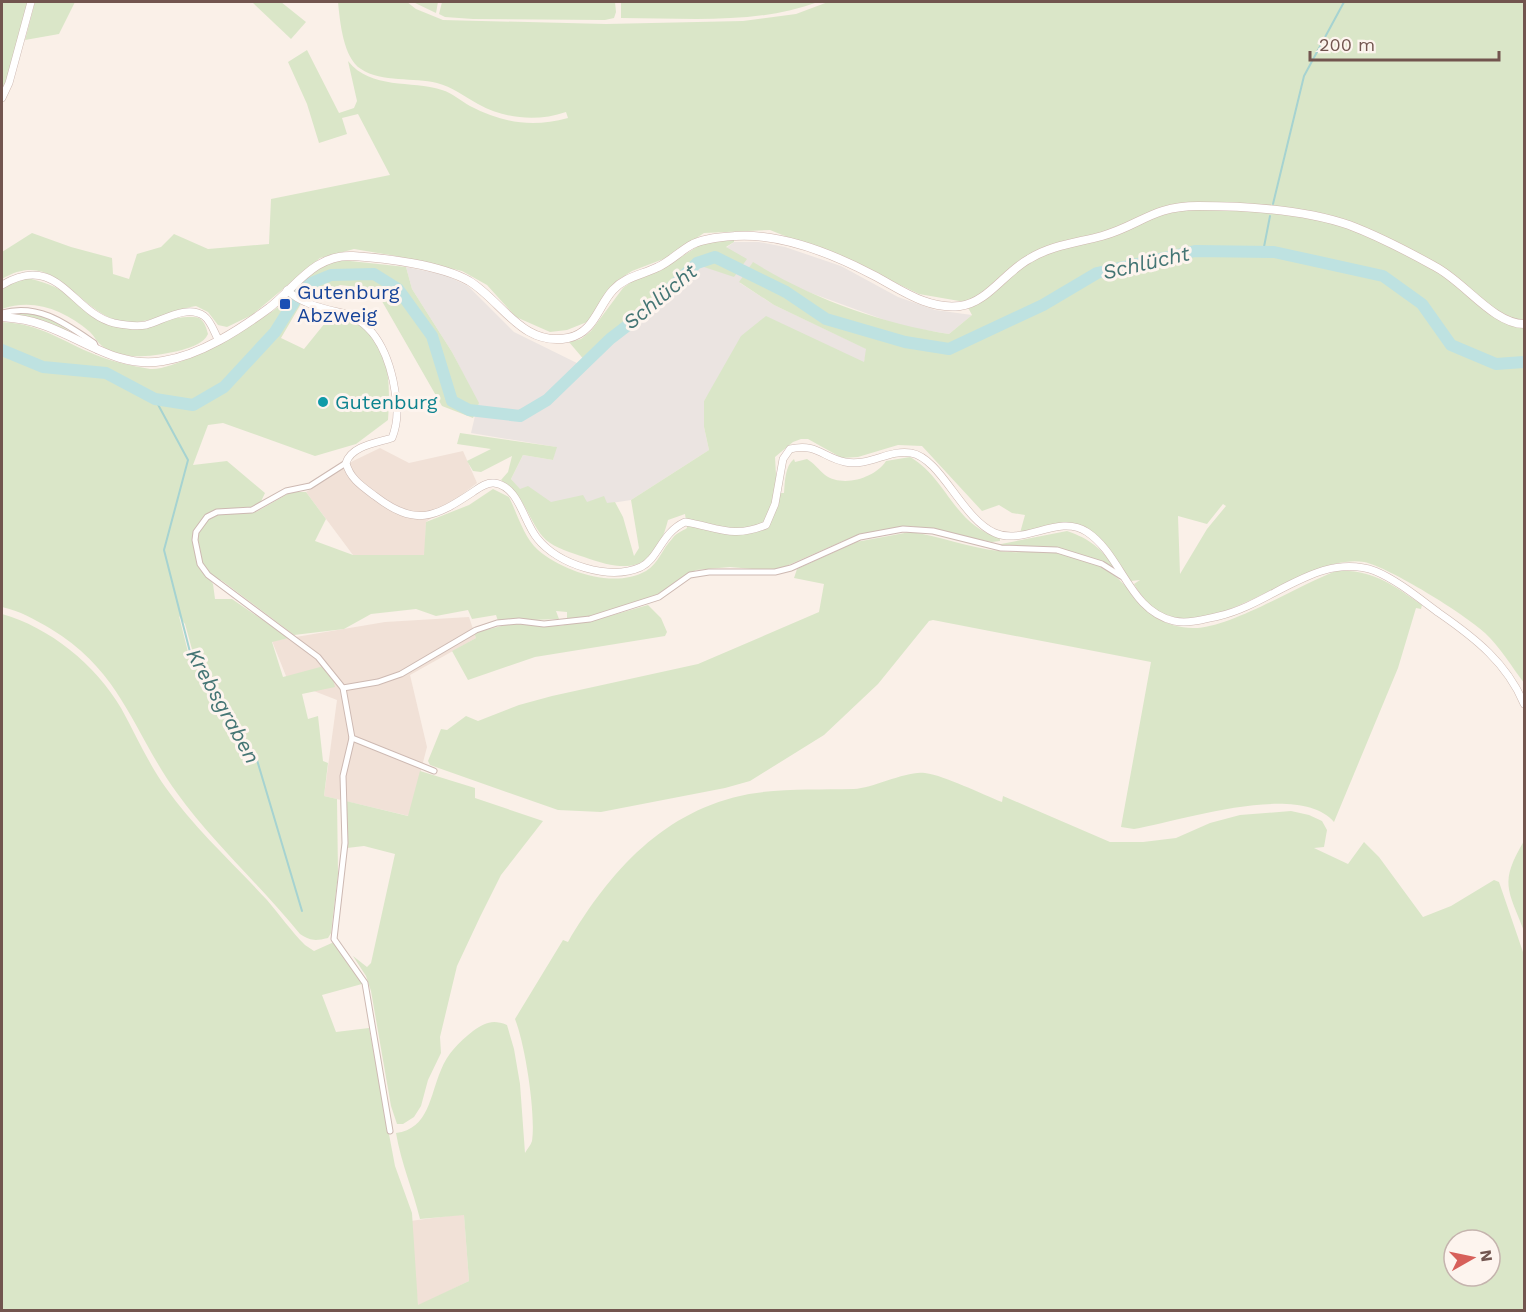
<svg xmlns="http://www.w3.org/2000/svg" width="1526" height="1312" viewBox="0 0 1526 1312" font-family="'Work Sans',sans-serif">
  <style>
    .residential { fill: #f1e1d7 }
    .industrial { fill: #ebe4e1 }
    .green { fill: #dae6c8; fill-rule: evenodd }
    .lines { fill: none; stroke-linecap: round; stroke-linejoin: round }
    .stream { stroke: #a6d3d1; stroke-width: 2 }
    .river { stroke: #bee2e1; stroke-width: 12 }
    .minor-casing { stroke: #cdb9b2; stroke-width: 7 }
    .tertiary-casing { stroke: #cdb9b2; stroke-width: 8 }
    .secondary-casing { stroke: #cfb8b0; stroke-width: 9 }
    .minor { stroke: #fff; stroke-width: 5 }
    .tertiary { stroke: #fff; stroke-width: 7 }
    .secondary { stroke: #fff; stroke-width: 8 }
    .transit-dot { fill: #1a4fb4; stroke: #fdf4ee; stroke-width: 2 }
    .culture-dot { fill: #0f9aa8; stroke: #fdf4ee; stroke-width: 2 }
    .labels { text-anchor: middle; stroke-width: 6; stroke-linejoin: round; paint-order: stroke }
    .transit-label { font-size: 20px; fill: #164399; stroke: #fdf4ee; text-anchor: start }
    .culture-label { font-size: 20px; fill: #0d838f; stroke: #fdf4ee; text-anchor: start }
    .water-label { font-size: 21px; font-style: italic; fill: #447574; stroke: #fdf4ee }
  </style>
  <rect width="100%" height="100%" fill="#faf0e8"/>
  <g class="residential">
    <polygon points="380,448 409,463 463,451 477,483 426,522 425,555 353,555 306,492 353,461"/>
    <polygon points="469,617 476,638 410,675 427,747 409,816 324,796 337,700 288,681 272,641 385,622"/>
    <polygon points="464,1214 469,1281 418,1306 410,1221"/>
  </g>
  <polygon class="industrial" points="734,242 759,242 785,247 841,266 898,297 935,310 972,315 949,334 901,326 792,286 753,263 740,283 774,305 867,349 864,362 721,374 704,401 704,427 709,450 631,500 540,514 511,479 523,455 553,460 556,447 471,433 478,403 452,352 412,289 406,267 445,275 468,286 514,332 585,367 702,266"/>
  <g class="green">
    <polygon points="2,2 28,2 7,80 2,90"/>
    <polygon points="35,2 75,2 59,34 25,40"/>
    <polygon points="252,2 281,2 306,22 291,39"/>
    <path d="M 338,2 L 407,2 L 416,9 L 443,20 L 606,24 L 743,21 L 796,14 L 828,2 L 1524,2 L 1524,683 C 1512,667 1500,647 1485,633 C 1466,615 1389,567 1364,562 C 1294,551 1186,677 1134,584 L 1140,580 L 1131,581 C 1090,524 1092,514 1020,533 L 1025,515 L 1012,513 L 999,505 L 982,511 L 922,446 L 898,445 L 858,457 L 842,458 L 808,439 L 801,439 L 793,442 L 775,457 L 777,493 L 784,493 C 785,481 785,466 794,459 L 795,462 L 807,459 C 814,463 819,470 825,475 C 843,488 875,478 886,461 L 910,457 C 948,479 953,525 1000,538 L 1000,541 L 992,542 L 910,526 L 879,531 L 843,541 L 775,571 L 730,567 L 696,570 L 648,600 L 590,617 L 567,619 L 567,612 L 556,611 L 559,619 L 498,621 L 496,615 L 472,619 L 468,610 L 436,616 L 416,609 L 371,614 L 344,629 L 294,635 L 221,580 L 215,583 L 203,571 L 213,584 L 215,599 L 232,599 L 289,638 L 272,642 L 283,677 L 324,666 L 332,676 L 335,687 L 302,694 L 308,719 L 318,716 L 323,761 L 328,763 L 324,796 L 337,799 L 338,874 L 331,933 L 328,938 C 315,941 311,941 300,934 C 261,886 213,843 177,793 C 132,731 123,673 51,629 C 34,619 20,611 2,607 L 2,322 C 42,324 61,341 96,355 C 113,362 132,366 150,369 C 177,372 268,318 288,299 L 294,298 L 302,302 L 281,338 L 304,349 L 325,323 L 336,314 C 346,319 362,325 370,333 C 391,354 390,392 388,420 L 356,444 L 315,456 L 223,423 L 208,425 L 193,465 L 227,461 L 265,493 L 256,512 L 291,492 L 306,492 L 326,519 L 315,541 L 353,555 L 424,555 L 426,522 L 469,505 L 493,489 L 509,497 C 517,513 524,538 538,550 C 564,572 614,589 646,571 C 659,563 662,549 672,539 C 675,534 682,531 687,528 L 685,514 L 668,520 C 655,572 628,573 584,557 C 572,553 555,548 546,540 C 534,529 528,509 518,496 C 514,490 507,485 501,480 L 508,472 L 512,456 L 481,472 L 473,471 L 467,461 L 491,449 L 457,444 L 460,433 L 557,447 L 553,460 L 523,455 L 511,479 L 520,489 L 528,486 L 551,502 L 583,495 L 587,502 L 604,496 L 607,503 L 615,502 L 623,517 L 634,556 L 639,548 L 631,500 L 709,450 L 704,427 L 704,401 L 741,336 L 766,316 L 864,362 L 866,349 L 774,305 L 739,282 L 753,262 C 813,299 880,323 949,334 L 972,315 L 965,302 L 919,294 L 869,270 L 770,230 L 704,233 L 666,258 L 632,271 L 618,280 L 587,322 L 567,330 L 550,332 L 516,317 L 487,285 L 462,271 L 396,256 L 354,249 L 320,258 L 252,315 L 227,327 L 218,325 L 208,312 L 196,306 C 169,310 147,327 119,321 C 76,310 55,247 2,279 L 2,252 L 32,233 L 71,247 L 112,258 L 113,274 L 129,279 L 137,254 L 161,247 L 174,234 L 208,249 L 269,244 L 271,199 L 390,175 L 358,114 L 342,118 L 347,134 L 319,143 L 307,104 L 288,62 L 307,50 L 339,113 L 354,108 L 357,101 L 348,61 C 371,90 411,80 442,90 C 452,93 461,101 470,106 C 503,123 532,128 568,118 L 566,112 C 537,122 505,119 478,104 C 464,96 452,87 437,83 C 414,77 382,83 361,69 C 343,58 340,21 338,2 ZM 1223,504 L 1226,506 L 1207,529 L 1180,574 L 1178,516 L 1207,524 ZM 179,616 L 185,624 L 193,653 L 218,693 L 213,698 L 188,652 Z"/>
    <polygon points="413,2 438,2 436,13"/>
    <polygon points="442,2 615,2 616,12 614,18 605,20 473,19 445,17 439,14"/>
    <path d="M 621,2 L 818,2 C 756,25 686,18 621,18 Z"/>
    <polygon points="734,237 734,242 726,247 747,259 734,277 701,266 640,321 586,362 569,342 581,339 591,331 623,288 634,280 667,266 703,243"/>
    <path d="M 341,260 L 406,267 L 412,289 L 452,352 L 479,403 L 473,418 L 442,406 L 375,289 L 340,285 L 314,299 L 304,292 L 302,283 C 314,270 324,264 341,260 Z"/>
    <path d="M 25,277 C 39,281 51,284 64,292 C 76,299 101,323 113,325 C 131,327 189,313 199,318 C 205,322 206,327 208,334 C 204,343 192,347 182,350 C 157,356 125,362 102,346 C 97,342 94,336 90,332 C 64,310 34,298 2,309 L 2,289 Z"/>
    <polygon points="22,311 47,317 87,342 41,320 5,315"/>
    <path d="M 1067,531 C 1090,539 1101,548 1115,568 L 1091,558 L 1058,548 L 996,545 Z"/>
    <path d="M 910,532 C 941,536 969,548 999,551 C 1017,554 1036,550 1053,552 C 1068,555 1084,560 1097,565 C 1136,581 1140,627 1193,628 C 1228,629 1299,585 1336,571 C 1371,568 1395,586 1422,605 L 1421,609 L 1416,608 L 1398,668 L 1334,822 C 1299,781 1180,821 1134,829 L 1121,827 L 1151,662 L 933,620 L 929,621 L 878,684 L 824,735 L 750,781 L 725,788 L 601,812 L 558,810 L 430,765 L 428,761 L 441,729 L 447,730 L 466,716 L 478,721 L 519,705 L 552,696 L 698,664 L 819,612 L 824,584 L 794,578 L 797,569 L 856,542 Z"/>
    <polygon points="648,605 661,618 667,632 665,636 535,657 468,680 452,651 476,638 474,633 513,623 559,626 599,619"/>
    <path d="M 2,614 C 49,627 96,665 121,708 C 136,735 148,763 166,788 C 195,829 233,863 267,900 C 280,915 291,931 305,945 L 314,951 L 334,942 L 362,984 L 322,995 L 336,1032 L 369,1028 L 395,1166 L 412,1213 L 418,1305 L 469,1281 L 464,1215 L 420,1219 C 413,1190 401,1163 396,1133 C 429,1129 430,1095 441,1070 C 447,1054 459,1042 473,1031 C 485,1023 492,1019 507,1025 L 514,1049 L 520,1084 L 525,1153 C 527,1149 531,1145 532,1141 C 536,1114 525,1044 515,1019 L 563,940 L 568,942 C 610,871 664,810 749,794 C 784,788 819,790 854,789 C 873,788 908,770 925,773 C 946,776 981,794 1002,802 L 1003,796 L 1110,842 L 1143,842 L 1176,838 L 1210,823 L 1240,815 L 1291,811 L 1309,815 L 1322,821 L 1327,830 L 1324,847 L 1314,848 L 1348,864 L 1364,842 L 1379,857 L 1423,917 L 1451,906 L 1494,880 L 1499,882 L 1524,955 L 1524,1310 L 2,1310 ZM 1454,1240 L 1490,1240 L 1490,1276 L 1454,1276 Z"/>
    <polygon points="420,771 475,788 475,798 543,821 501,875 480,917 457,966 440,1037 441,1053 428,1080 421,1106 414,1117 403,1124 397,1124 391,1106 371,991 366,976 353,956 367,967 371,963 395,854 364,846 347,848 346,801 408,816"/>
    <path d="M 1524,841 L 1524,931 C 1508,889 1499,883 1524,841 Z"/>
  </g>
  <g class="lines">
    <g class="stream">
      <polyline points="1273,204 1304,76 1344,2"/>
      <polyline points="1263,252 1270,216"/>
      <polyline points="155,399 188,460 164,550 190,652 257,760 302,911"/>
    </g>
    <polyline class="river" points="2,350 43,367 106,373 155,399 193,405 224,387 275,332 304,286 331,275 374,274 398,289 432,336 452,401 469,410 520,416 547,400 610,339 645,312 697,263 715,257 786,292 826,319 905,342 949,349 1043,305 1097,273 1195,251 1274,252 1383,276 1422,304 1451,345 1496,364 1524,362"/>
    <defs>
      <g id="minor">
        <path d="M 2,313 C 38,303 65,323 94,343 L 97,350"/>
        <polyline points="346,463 310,486 286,491 252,510 217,512 207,517 196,532 195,540 200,564 208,575 318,657 343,688 352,738 343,776 345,843 334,939 365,983 390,1131"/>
        <polyline points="343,688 378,682 401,674 476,630 497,623 519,621 544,624 590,619 659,597 690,575 709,572 775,572 791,568 860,537 903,529 933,531 1001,548 1057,550 1102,564 1121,576"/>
        <polyline points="352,738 434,771"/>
      </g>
      <g id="tertiary">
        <polyline points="2,98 9,83 31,2"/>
        <path d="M 2,285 C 58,251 72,313 114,323 C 124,325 136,327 146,325 C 162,321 187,304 204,316 C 211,321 214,332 218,339"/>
        <path d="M 287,290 C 300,303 321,308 338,312 C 372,319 386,349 393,380 C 397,401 400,418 392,438 C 376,443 351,446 346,463 C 350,479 363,487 375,496 C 415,527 434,518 473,492 C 479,488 486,482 494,483 C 519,486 523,521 537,538 C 558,565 610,581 641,567 C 659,558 661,533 685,522 C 717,527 733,539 766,525 L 775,504 L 783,459 L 790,449 C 817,443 822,457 845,462 C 869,467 889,449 911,453 C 941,458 962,519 995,533 C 1024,546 1059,513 1087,532 C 1122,555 1129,611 1174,621 C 1189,624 1205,619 1219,616 C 1272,604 1319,551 1375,571 C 1397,580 1420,599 1439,613 C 1475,638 1507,663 1524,704"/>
      </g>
      <path id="secondary" d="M 2,317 C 16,318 30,320 43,325 C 84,339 118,369 163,361 C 201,355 239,330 269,308 C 296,287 314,254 353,256 C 385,258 441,265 469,281 C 502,301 522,347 568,338 C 594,333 598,306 613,290 C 626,276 642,275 658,267 C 671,261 681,250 693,244 C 706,238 722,237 735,236 C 782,233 833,254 873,275 C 900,289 927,310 960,306 C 987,303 1005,272 1029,259 C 1052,245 1076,243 1102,236 C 1141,225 1152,206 1198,206 C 1247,206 1303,209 1349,225 C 1378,236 1407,251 1434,266 C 1464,281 1493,324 1524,324"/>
    </defs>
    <use href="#minor" class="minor-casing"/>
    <use href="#tertiary" class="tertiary-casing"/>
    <use href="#secondary" class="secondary-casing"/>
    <use href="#minor" class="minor"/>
    <use href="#tertiary" class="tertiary"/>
    <use href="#secondary" class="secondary"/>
  </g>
  <rect class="transit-dot" x="279" y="298" width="12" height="12" rx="3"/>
  <circle class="culture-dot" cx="323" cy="402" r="6"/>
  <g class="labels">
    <g class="transit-label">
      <text x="297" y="299">Gutenburg<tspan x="297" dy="23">Abzweig</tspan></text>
    </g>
    <g class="culture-label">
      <text x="335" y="409">Gutenburg</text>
    </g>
    <g class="water-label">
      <text transform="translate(1146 263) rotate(-13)" y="7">Schlücht</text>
      <text transform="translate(660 297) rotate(-40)" y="7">Schlücht</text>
      <text transform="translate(223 706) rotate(61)" y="7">Krebsgraben</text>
    </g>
  </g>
  <rect width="1526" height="1312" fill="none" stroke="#72554f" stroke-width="6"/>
  <g transform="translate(1472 1258) rotate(81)"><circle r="28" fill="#fdf4ee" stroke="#c5b4ae" stroke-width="1.5"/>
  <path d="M0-4.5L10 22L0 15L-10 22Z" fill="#d7605a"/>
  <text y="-9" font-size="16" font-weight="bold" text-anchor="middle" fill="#72554f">N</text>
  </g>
  <path d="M1310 51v9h189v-9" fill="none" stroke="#72554f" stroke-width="3"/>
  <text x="1319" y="51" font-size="18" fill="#72554f" stroke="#fdf4ee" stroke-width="4.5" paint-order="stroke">200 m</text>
</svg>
